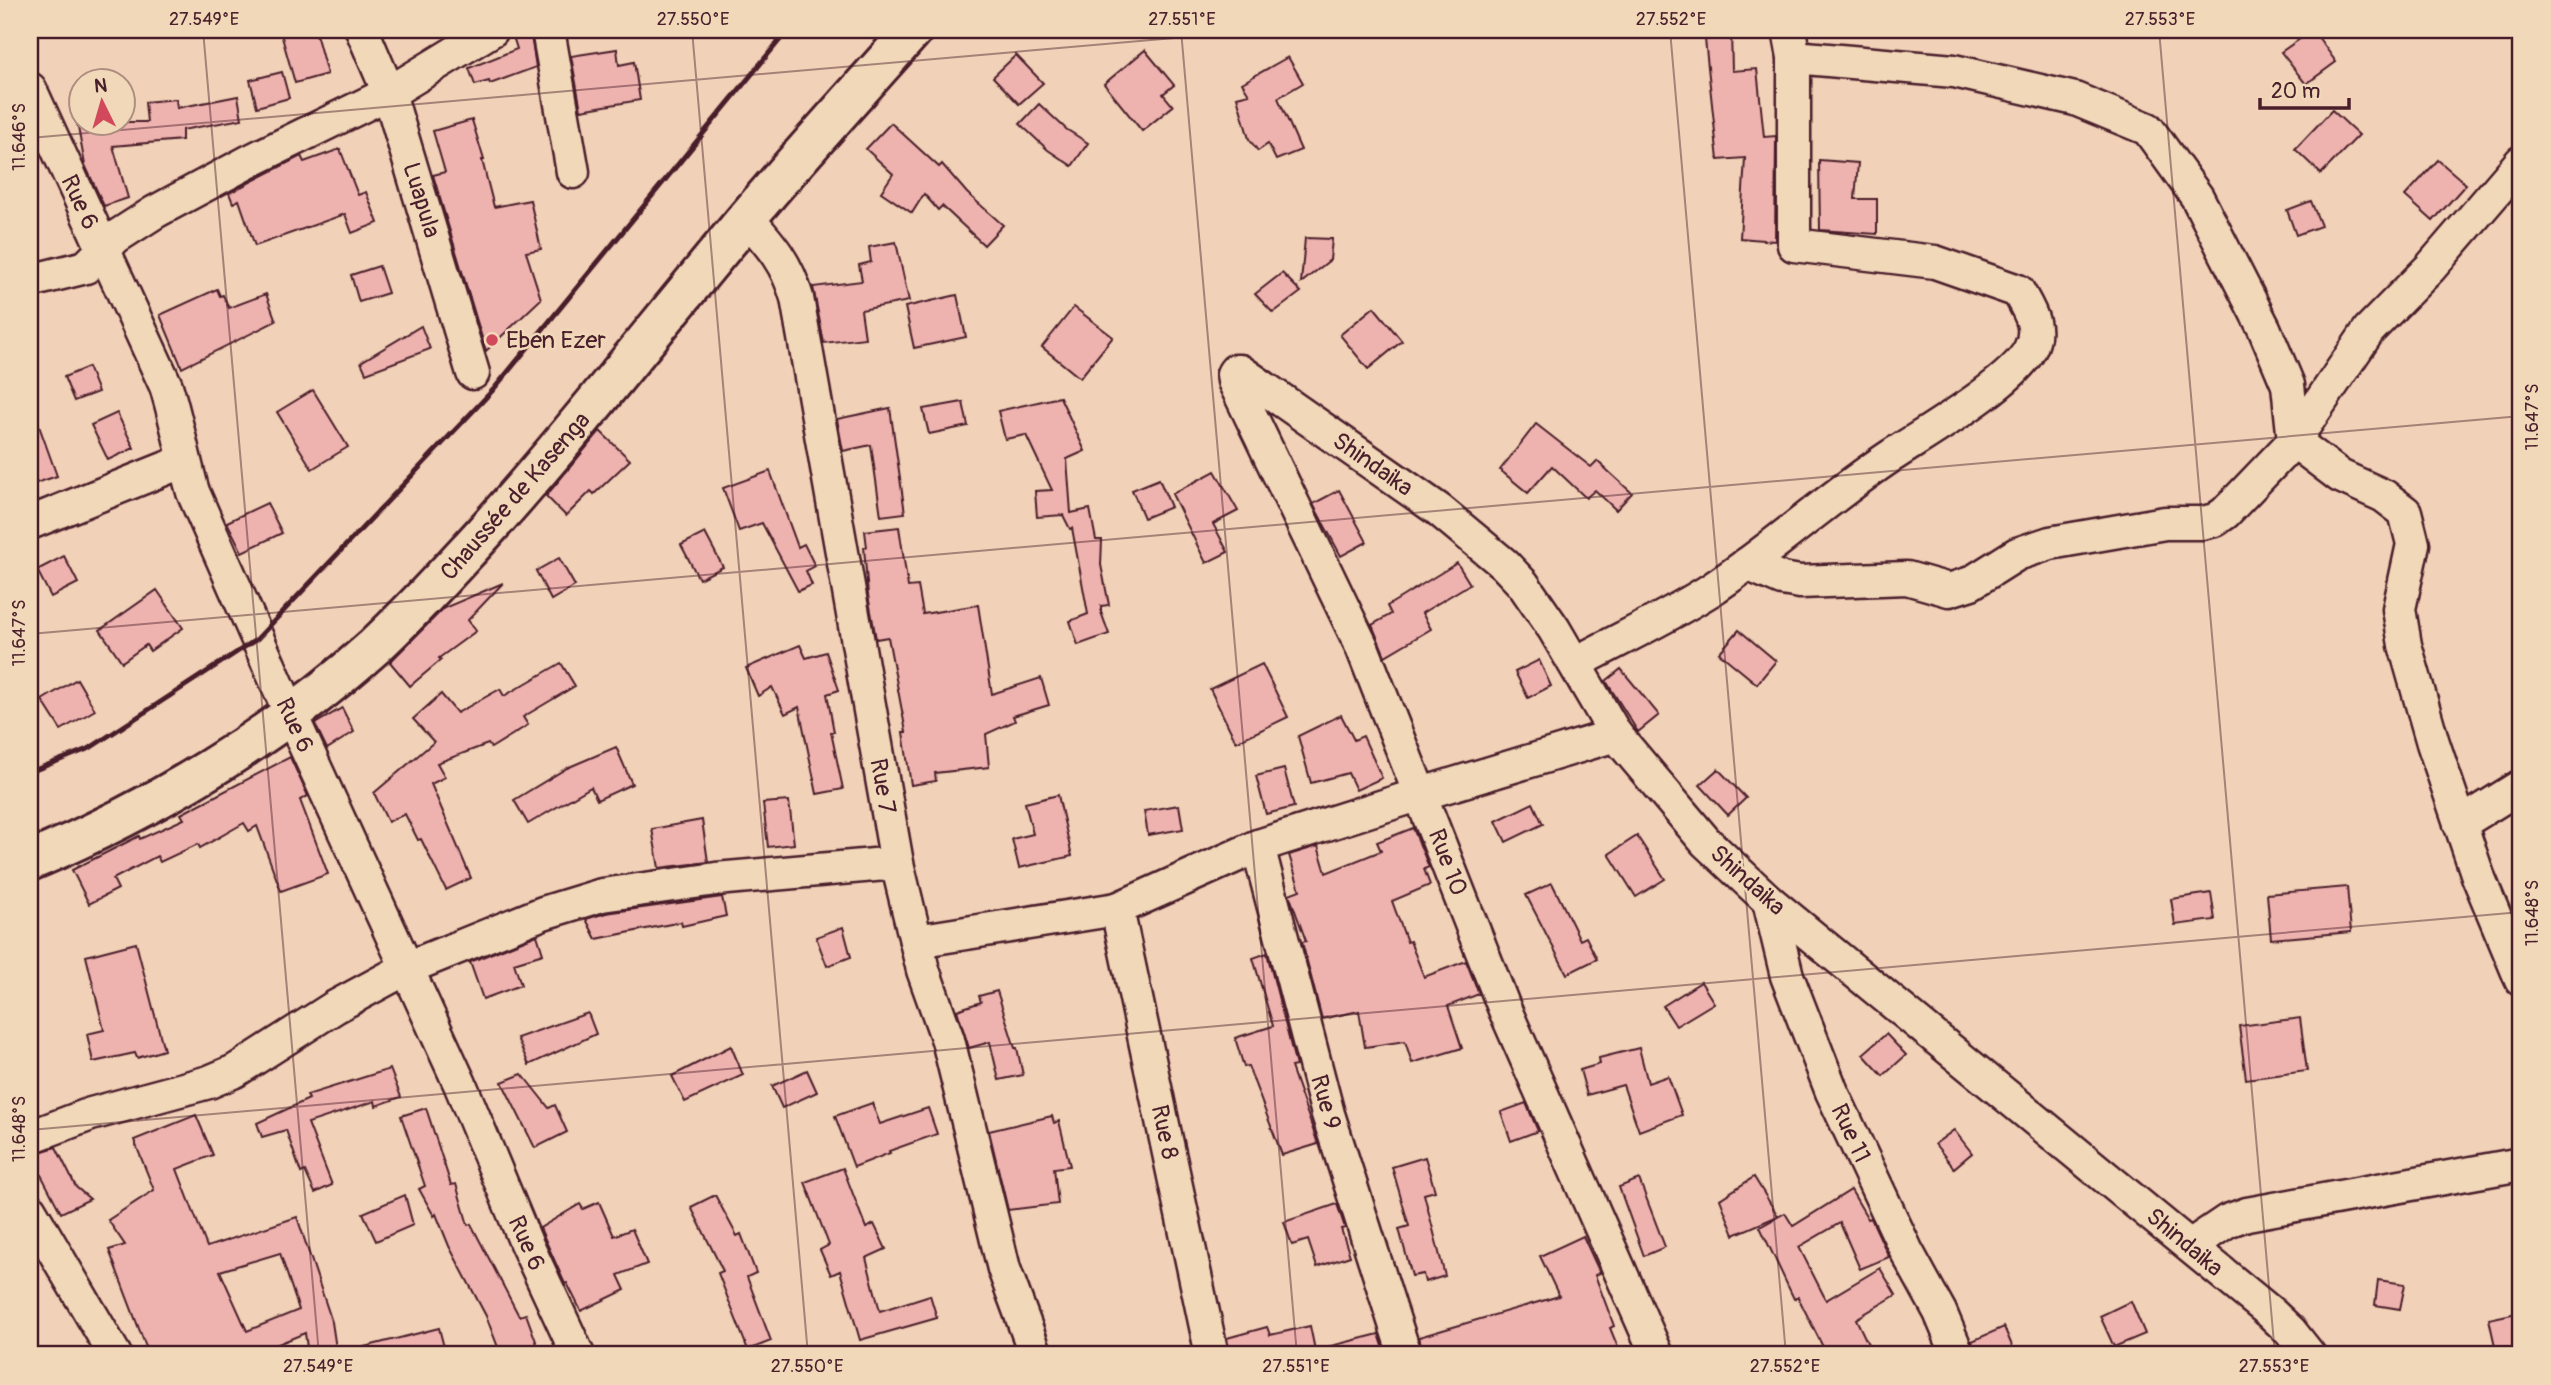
<svg xmlns="http://www.w3.org/2000/svg" width="2551" height="1385" viewBox="0 0 2551 1385" font-family="Pangolin,sans-serif">
  <style>
    .building { fill: #efb3af; stroke: #4a1f2b; stroke-width: 2; fill-rule: evenodd }
    .lines { fill: none; stroke-linecap: round; stroke-linejoin: round }
    .minor-casing { stroke: #4a1f2b; stroke-width: 37 }
    .secondary-casing { stroke: #4a1f2b; stroke-width: 44 }
    .minor { stroke: #f1d8b9; stroke-width: 32 }
    .secondary { stroke: #f1d8b9; stroke-width: 38 }
    .rail { stroke: #4a1f2b; stroke-width: 5 }
    .ticks { fill: none; stroke: #4a1f2b; stroke-width: 2; stroke-opacity: 0.45 }
    .poi-dot { fill: #d1495b; stroke: #f1d8b9; stroke-width: 2.5 }
    .labels { text-anchor: middle; stroke-width: 5; stroke-linejoin: round; paint-order: stroke }
    .street-label { font-size: 24px; fill: #4a1f2b; stroke: #f1d8b9 }
    .poi-label { font-size: 24px; fill: #4a1f2b; stroke: #f1d8b9; text-anchor: start }
    .neatline { fill: none; stroke: #4a1f2b; stroke-width: 2.5 }
    .ticks-label { font-size: 18px; text-anchor: middle; fill: #4a1f2b }
  </style>
  <rect width="100%" height="100%" fill="#f1d1b7"/>
  <filter id="ink" filterUnits="userSpaceOnUse"><feTurbulence type="fractalNoise" baseFrequency=".0143" numOctaves="2"/><feDisplacementMap in="SourceGraphic" scale="14" xChannelSelector="R" yChannelSelector="G"/><feConvolveMatrix kernelMatrix="1 2 1 2 8 2 1 2 1" color-interpolation-filters="sRGB"/></filter>
  <g filter="url(#ink)">
    <g class="building">
      <polygon points="280,30 315,30 327,74 295,83"/>
      <polygon points="511,30 530,30 536,67 490,84 489,81 475,85 469,68 517,49"/>
      <polygon points="1704,30 1731,30 1732,71 1757,69 1764,137 1776,136 1775,241 1740,238 1745,158 1718,160"/>
      <polygon points="2313,30 2336,62 2306,84 2281,52"/>
      <polygon points="617,49 619,65 634,62 640,100 581,110 571,56"/>
      <polygon points="1145,50 1174,85 1163,94 1173,106 1142,131 1104,84"/>
      <polygon points="1016,55 1043,83 1019,104 993,77"/>
      <polygon points="1288,57 1303,83 1278,98 1301,150 1276,160 1268,144 1258,151 1249,139 1237,97 1249,94 1242,83"/>
      <polygon points="282,72 289,98 257,107 250,80"/>
      <polygon points="238,96 242,119 182,130 182,140 113,146 128,198 104,206 85,165 77,122 147,122 145,102 176,99 177,108"/>
      <polygon points="1039,104 1066,129 1088,143 1072,166 1048,150 1020,124"/>
      <polygon points="2332,110 2359,135 2321,174 2295,149"/>
      <polygon points="472,120 484,160 482,160 494,207 530,200 541,249 526,252 541,299 486,351 433,175 445,172 433,131"/>
      <polygon points="891,123 939,167 942,164 967,193 1003,225 984,245 942,206 938,210 924,194 912,213 881,192 893,174 866,149"/>
      <polygon points="340,149 358,195 366,192 378,223 352,233 345,214 255,246 239,200 233,203 229,193 301,156 304,162"/>
      <polygon points="1819,160 1858,163 1855,199 1877,199 1877,234 1820,230"/>
      <polygon points="2438,160 2466,184 2433,221 2405,196"/>
      <polygon points="2311,201 2321,226 2296,235 2287,210"/>
      <polygon points="1305,238 1332,239 1330,260 1301,283"/>
      <polygon points="896,242 909,301 861,310 865,338 824,343 813,287 862,281 859,265 871,262 869,247"/>
      <polygon points="379,266 388,293 359,302 351,275"/>
      <polygon points="1282,273 1301,292 1273,313 1255,294"/>
      <polygon points="217,289 220,296 223,295 229,308 266,294 276,321 182,368 160,315"/>
      <polygon points="957,295 966,337 914,348 905,307"/>
      <polygon points="1074,307 1113,337 1080,378 1042,347"/>
      <polygon points="1374,307 1402,341 1368,369 1340,335"/>
      <polygon points="421,326 430,349 366,373 361,362"/>
      <polygon points="88,367 98,392 74,401 64,377"/>
      <polygon points="313,390 348,447 312,469 277,412"/>
      <polygon points="1060,397 1085,451 1067,459 1071,513 1090,509 1096,540 1102,540 1101,565 1109,605 1101,606 1101,612 1109,634 1078,645 1070,621 1088,614 1072,528 1070,529 1063,515 1037,517 1035,491 1052,490 1026,435 1005,439 998,411"/>
      <polygon points="963,402 968,426 929,434 923,409"/>
      <polygon points="890,408 905,513 881,516 871,445 843,451 837,419"/>
      <polygon points="33,409 57,476 30,485 30,410"/>
      <polygon points="117,413 134,448 108,460 91,425"/>
      <polygon points="1536,424 1591,467 1597,461 1632,493 1616,510 1595,490 1586,498 1552,466 1528,493 1500,470"/>
      <polygon points="600,431 630,460 594,494 591,491 566,516 546,496"/>
      <polygon points="770,471 798,547 804,544 815,566 806,571 812,585 798,591 762,523 739,531 723,488"/>
      <polygon points="1215,471 1238,511 1213,524 1228,552 1206,563 1172,494"/>
      <polygon points="1159,479 1171,507 1144,518 1132,490"/>
      <polygon points="1339,490 1367,542 1341,556 1313,504"/>
      <polygon points="267,503 282,533 242,552 227,522"/>
      <polygon points="899,527 908,587 918,586 923,614 978,605 992,694 1041,678 1049,705 1013,716 1015,721 986,734 989,767 935,773 936,781 911,785 903,732 906,732 888,637 876,639 868,595 864,547 867,547 865,531"/>
      <polygon points="705,533 723,567 699,579 681,545"/>
      <polygon points="64,556 78,583 51,597 37,570"/>
      <polygon points="559,558 575,586 551,600 536,571"/>
      <polygon points="1457,563 1470,584 1422,613 1431,629 1385,656 1372,625 1391,614 1387,606"/>
      <polygon points="503,583 468,620 476,631 439,658 441,660 410,686 390,662 444,608"/>
      <polygon points="157,590 183,628 150,651 146,645 122,662 100,630"/>
      <polygon points="1739,630 1776,661 1757,684 1719,653"/>
      <polygon points="800,645 806,658 826,652 839,690 827,694 834,732 831,732 843,789 817,794 799,707 785,714 772,687 758,696 746,668"/>
      <polygon points="1539,660 1551,686 1528,698 1515,672"/>
      <polygon points="561,663 575,686 523,717 528,725 491,748 488,744 437,763 445,777 431,784 471,878 446,890 421,839 418,840 405,814 388,822 374,793 434,742 413,719 441,694 457,713 500,689 504,696"/>
      <polygon points="1262,664 1288,717 1236,742 1210,689"/>
      <polygon points="1621,669 1659,715 1638,732 1606,681"/>
      <polygon points="77,679 95,710 61,730 42,700"/>
      <polygon points="342,708 354,732 327,749 315,724"/>
      <polygon points="1341,715 1354,740 1363,736 1382,778 1356,790 1348,773 1311,783 1298,736"/>
      <polygon points="616,747 632,784 597,800 591,787 528,824 514,800 567,768"/>
      <polygon points="290,757 308,796 300,800 328,874 281,891 257,826 249,831 244,823 200,848 198,844 160,862 157,856 113,879 118,889 89,904 72,870 139,836 140,839 184,819 181,814"/>
      <polygon points="1284,769 1294,807 1266,814 1256,776"/>
      <polygon points="1718,769 1746,798 1728,815 1700,785"/>
      <polygon points="1058,795 1072,856 1019,868 1012,839 1033,834 1025,803"/>
      <polygon points="789,801 794,844 768,847 763,803"/>
      <polygon points="1533,803 1543,824 1506,842 1496,821"/>
      <polygon points="1179,805 1183,829 1148,835 1144,811"/>
      <polygon points="702,820 708,862 659,868 652,829"/>
      <polygon points="1413,828 1429,867 1424,869 1430,885 1392,901 1407,942 1410,941 1424,977 1466,961 1479,994 1448,1006 1462,1048 1412,1063 1405,1041 1365,1047 1359,1011 1322,1019 1302,942 1306,941 1289,894 1300,890 1289,855 1318,846 1326,873 1381,851 1377,842"/>
      <polygon points="1637,836 1665,879 1636,897 1609,854"/>
      <polygon points="1552,883 1580,940 1586,937 1597,959 1567,974 1526,895"/>
      <polygon points="2347,887 2351,932 2271,939 2267,894"/>
      <polygon points="2211,893 2215,920 2175,925 2171,899"/>
      <polygon points="722,897 726,916 682,926 681,922 596,939 586,919 606,913"/>
      <polygon points="843,927 851,957 827,966 816,937"/>
      <polygon points="537,935 543,954 514,963 521,985 483,999 470,962"/>
      <polygon points="136,943 164,1050 137,1058 135,1053 93,1062 87,1034 104,1030 86,956"/>
      <polygon points="1267,953 1296,1066 1291,1067 1318,1144 1282,1155 1248,1066 1244,1067 1235,1038 1273,1026 1253,958"/>
      <polygon points="1701,982 1714,1003 1676,1026 1663,1006"/>
      <polygon points="997,991 1015,1048 1017,1048 1023,1075 999,1080 990,1042 969,1048 957,1010 981,1002 979,996"/>
      <polygon points="588,1013 596,1034 529,1065 517,1038"/>
      <polygon points="2300,1018 2307,1071 2246,1079 2239,1026"/>
      <polygon points="1886,1034 1906,1055 1883,1076 1863,1054"/>
      <polygon points="731,1046 743,1075 685,1102 672,1076"/>
      <polygon points="1639,1048 1648,1083 1668,1076 1682,1115 1639,1131 1623,1085 1587,1095 1580,1070 1600,1064 1599,1058"/>
      <polygon points="390,1069 401,1097 376,1106 375,1101 308,1123 332,1185 315,1193 305,1171 301,1173 286,1130 262,1137 257,1123 309,1099 307,1095"/>
      <polygon points="807,1070 817,1092 782,1108 772,1086"/>
      <polygon points="522,1074 549,1108 555,1105 567,1132 535,1148 502,1082"/>
      <polygon points="872,1103 880,1124 928,1108 937,1134 889,1151 890,1153 854,1167 835,1116"/>
      <polygon points="1526,1103 1538,1131 1511,1141 1501,1112"/>
      <polygon points="426,1108 451,1185 456,1184 468,1225 471,1224 519,1316 526,1314 541,1355 501,1355 486,1316 449,1246 436,1214 434,1216 419,1189 425,1186 401,1116"/>
      <path d="M 196,1115 L 213,1155 L 177,1169 L 207,1247 L 297,1217 L 332,1322 L 337,1355 L 308,1355 L 305,1333 L 256,1353 L 257,1355 L 149,1355 L 109,1250 L 125,1245 L 108,1220 L 154,1190 L 134,1140 ZM 280,1253 L 299,1310 L 247,1331 L 220,1271 Z"/>
      <polygon points="1052,1116 1054,1123 1059,1121 1070,1166 1054,1168 1058,1204 1008,1210 989,1131"/>
      <polygon points="1954,1130 1972,1153 1954,1168 1935,1144"/>
      <polygon points="56,1147 76,1187 90,1199 61,1213 38,1169 30,1173 30,1155"/>
      <polygon points="1425,1157 1435,1191 1424,1194 1445,1276 1425,1282 1423,1274 1412,1276 1399,1229 1409,1226 1392,1167"/>
      <polygon points="843,1168 866,1228 874,1224 886,1249 866,1258 880,1311 930,1295 937,1318 860,1340 840,1271 831,1275 820,1250 829,1245 805,1182"/>
      <polygon points="1754,1177 1778,1216 1734,1235 1720,1199"/>
      <polygon points="1639,1179 1665,1247 1644,1256 1619,1187"/>
      <polygon points="1851,1190 1868,1219 1871,1218 1889,1257 1860,1269 1840,1223 1799,1247 1826,1300 1880,1268 1896,1295 1856,1319 1868,1344 1845,1355 1827,1355 1798,1297 1794,1299 1760,1227 1785,1213 1793,1226"/>
      <polygon points="405,1195 413,1225 376,1241 363,1213"/>
      <polygon points="715,1195 737,1236 741,1234 756,1273 747,1277 771,1341 748,1350 718,1273 723,1271 691,1207"/>
      <polygon points="599,1202 614,1236 632,1229 647,1264 618,1275 625,1290 581,1311 567,1283 565,1284 540,1228 580,1204 583,1209"/>
      <polygon points="1337,1204 1345,1228 1341,1229 1350,1256 1317,1267 1308,1240 1292,1245 1284,1222"/>
      <polygon points="1583,1236 1600,1273 1595,1275 1614,1326 1610,1328 1619,1350 1607,1355 1423,1355 1419,1337 1559,1296 1540,1256"/>
      <polygon points="2378,1280 2405,1284 2400,1309 2375,1305"/>
      <polygon points="2131,1301 2145,1334 2114,1347 2100,1316"/>
      <polygon points="2521,1312 2521,1352 2497,1355 2489,1319"/>
      <polygon points="1310,1326 1316,1355 1230,1355 1227,1338 1267,1327 1270,1335"/>
      <polygon points="2004,1327 2016,1355 1976,1355 1972,1341"/>
      <polygon points="439,1328 446,1355 365,1355 364,1347"/>
      <polygon points="1379,1334 1386,1355 1328,1355 1327,1347"/>
    </g>
    <g class="lines">
      <defs>
        <g id="minor">
          <polyline points="362,30 389,93 473,373"/>
          <polyline points="548,30 573,172"/>
          <polyline points="1789,30 1794,57 1954,71 2075,99 2148,129 2197,197 2264,328 2288,385 2294,441 2340,476 2384,496 2405,512 2413,544 2399,609 2405,645 2433,743 2478,876 2521,979"/>
          <path d="M 30,89 L 166,386 C 177,421 183,457 193,492 L 291,715 L 460,1084 L 526,1243 L 578,1355"/>
          <path d="M 747,218 C 771,245 787,263 797,298 L 897,863 L 923,970 L 948,1040 L 1004,1269 L 1036,1355"/>
          <polyline points="30,281 86,267 116,237 155,212 250,161 389,93 492,30"/>
          <polyline points="30,523 184,461"/>
          <polyline points="1747,564 1782,579 1800,582 1907,578 1949,590 1971,583 2017,554 2050,543 2165,523 2202,523 2215,520 2225,513 2294,441 2369,330 2430,268 2521,162"/>
          <path d="M 1576,663 C 1620,639 1670,616 1712,589 C 1774,548 1829,497 1891,456 C 1924,434 2014,382 2030,349 C 2041,327 2029,311 2018,291 L 1935,262 L 1794,245 L 1794,57"/>
          <polyline points="2460,824 2521,786"/>
          <polyline points="1258,846 1328,1114 1405,1355"/>
          <polyline points="1769,901 1787,976 1832,1092 1907,1252 1940,1312 1958,1355"/>
          <polyline points="1117,909 1212,1355"/>
          <polyline points="916,941 1117,909 1258,846 1421,794 1616,735"/>
          <polyline points="30,1137 91,1114 209,1082 235,1071 335,1007 407,968 543,913 602,895 716,879 897,863"/>
          <polyline points="30,1210 115,1355"/>
          <polyline points="2190,1246 2227,1221 2247,1214 2521,1164"/>
          <polyline points="1657,1355 1505,1010 1362,647 1234,381 1233,374 1235,371 1240,371 1439,510 1504,564 1523,584 1554,629 1616,735 1706,842 1769,901 2271,1313 2290,1331 2309,1355"/>
        </g>
        <path id="secondary" d="M 30,861 C 153,809 274,737 374,647 C 412,612 446,574 481,536 C 573,434 657,325 746,219 C 800,155 857,93 913,30"/>
      </defs>
      <use href="#minor" class="minor-casing"/>
      <use href="#secondary" class="secondary-casing"/>
      <use href="#minor" class="minor"/>
      <use href="#secondary" class="secondary"/>
      <polyline class="rail" points="30,772 90,748 257,639 493,390 788,30"/>
    </g>
  </g>
  <path class="ticks" d="M 203,30 L 319,1355M 692,30 L 808,1355M 1181,30 L 1297,1355M 1670,30 L 1786,1355M 2159,30 L 2275,1355M 30,138 L 1266,30M 30,634 L 2521,416M 30,1130 L 2521,912"/>
  <circle class="poi-dot" cx="492" cy="340" r="7"/>
  <g class="labels">
    <g class="street-label">
      <text transform="translate(422 200) rotate(73)" y="8">Luapula</text>
      <text transform="translate(80 202) rotate(65)" y="8">Rue 6</text>
      <text transform="translate(1373 464) rotate(35)" y="8">Shindaika</text>
      <text transform="translate(515 496) rotate(-49)" y="8">Chaussée de Kasenga</text>
      <text transform="translate(295 725) rotate(65)" y="8">Rue 6</text>
      <text transform="translate(883 786) rotate(80)" y="8">Rue 7</text>
      <text transform="translate(1448 862) rotate(69)" y="8">Rue 10</text>
      <text transform="translate(1748 880) rotate(42)" y="8">Shindaika</text>
      <text transform="translate(1326 1102) rotate(74)" y="8">Rue 9</text>
      <text transform="translate(1165 1132) rotate(78)" y="8">Rue 8</text>
      <text transform="translate(1851 1133) rotate(65)" y="8">Rue 11</text>
      <text transform="translate(2185 1242) rotate(40)" y="8">Shindaika</text>
      <text transform="translate(527 1243) rotate(66)" y="8">Rue 6</text>
    </g>
    <g class="poi-label">
      <text x="506" y="348">Eben Ezer</text>
    </g>
  </g>
  <rect width="2551" height="1385" fill="none" stroke="#f1d8b9" stroke-width="77"/>
  <g transform="translate(102 102) rotate(355)"><circle r="33" fill="#f1d8b9" stroke="#ae8e80" stroke-width="2"/>
  <path d="M0-5L12 26L0 18L-12 26Z" fill="#d1495b"/>
  <text y="-10" font-size="19" font-weight="bold" text-anchor="middle" fill="#4a1f2b">N</text>
  </g>
  <path d="M2260 98v10h89v-10" fill="none" stroke="#4a1f2b" stroke-width="3.5"/>
  <text x="2271" y="98" font-size="21" fill="#4a1f2b" stroke="#f1d8b9" stroke-width="5" paint-order="stroke">20 m</text>
  <rect x="38" y="38" width="2474" height="1308" class="neatline"/>
  <g class="ticks-label">
    <text x="204" y="25">27.549°E</text>
    <text x="693" y="25">27.550°E</text>
    <text x="1182" y="25">27.551°E</text>
    <text x="1671" y="25">27.552°E</text>
    <text x="2160" y="25">27.553°E</text>
    <text transform="translate(19 137) rotate(-90)" y="6">11.646°S</text>
    <text transform="translate(2532 417) rotate(-90)" y="6">11.647°S</text>
    <text transform="translate(19 633) rotate(-90)" y="6">11.647°S</text>
    <text transform="translate(2532 913) rotate(-90)" y="6">11.648°S</text>
    <text transform="translate(19 1129) rotate(-90)" y="6">11.648°S</text>
    <text x="318" y="1372">27.549°E</text>
    <text x="807" y="1372">27.550°E</text>
    <text x="1296" y="1372">27.551°E</text>
    <text x="1785" y="1372">27.552°E</text>
    <text x="2274" y="1372">27.553°E</text>
  </g>
</svg>
